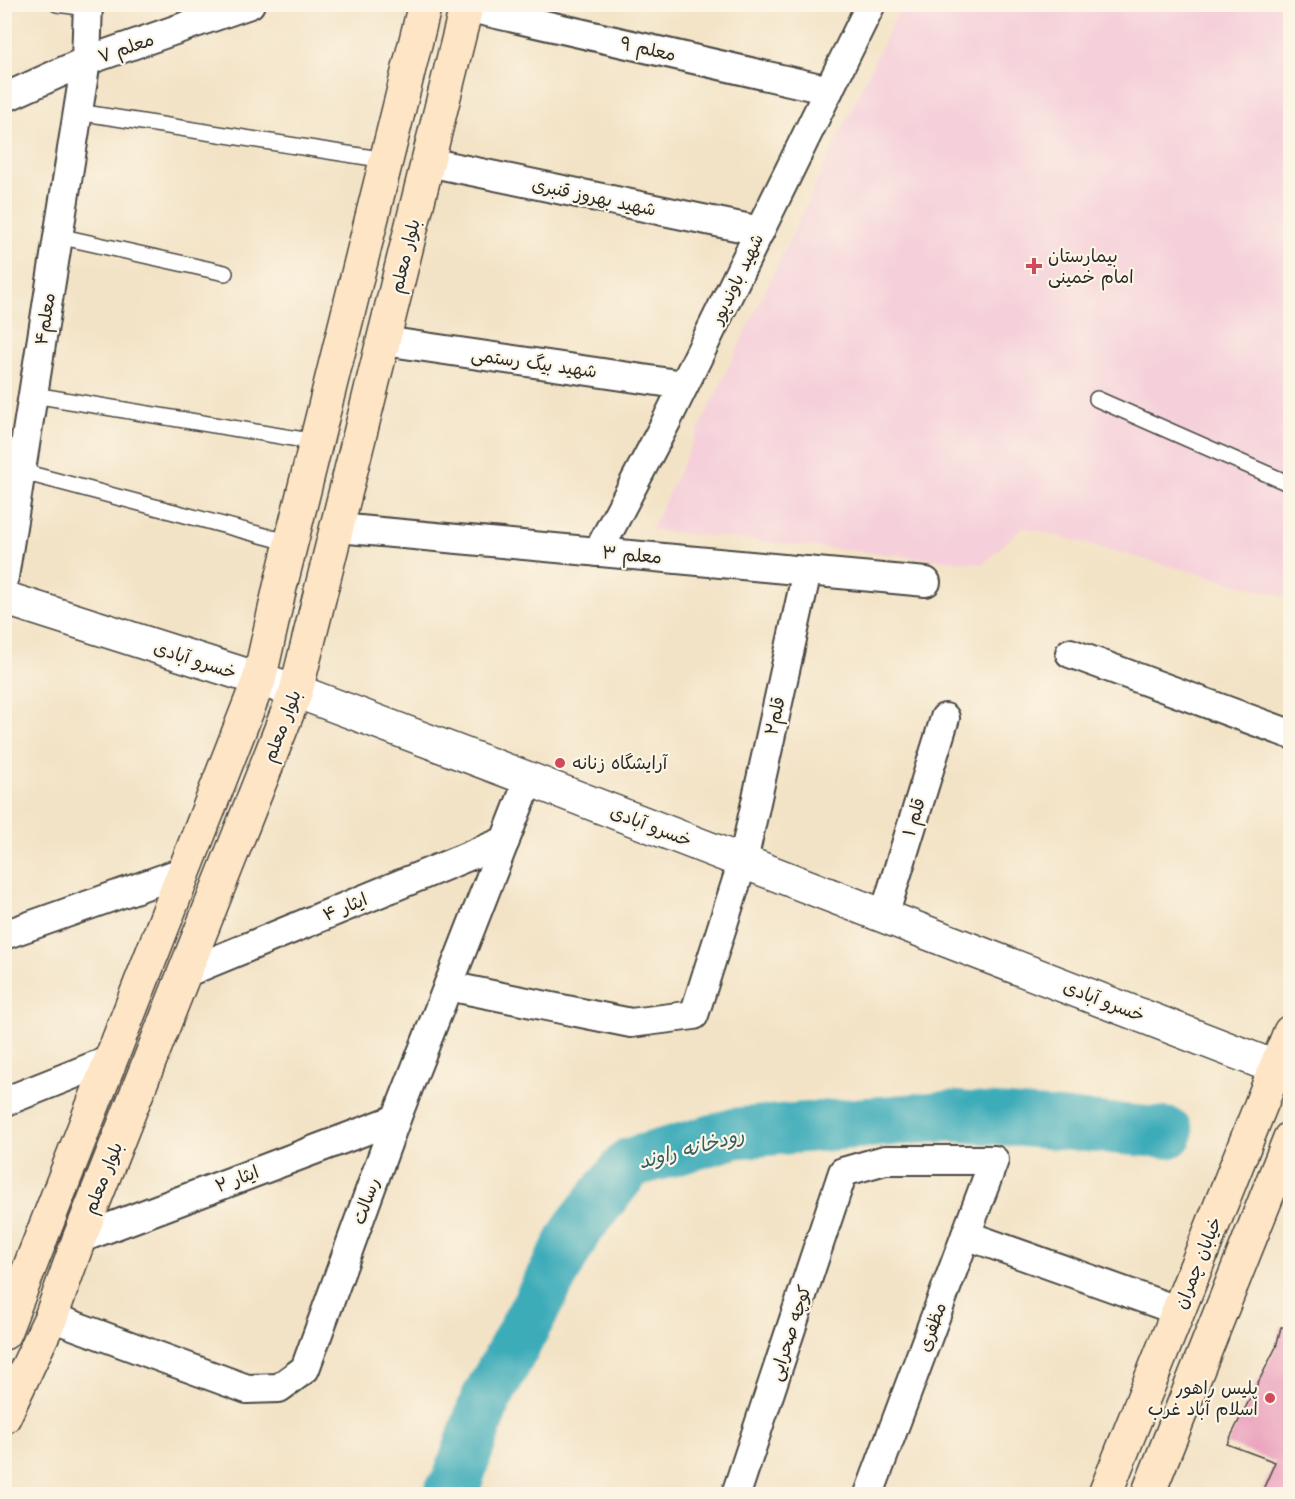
<svg xmlns="http://www.w3.org/2000/svg" width="1295" height="1499" viewBox="0 0 1295 1499" font-family="Mali,'Playpen Sans Arabic',sans-serif">
  <style>
    .built { fill: #f5cfda }
    .lines { fill: none; stroke-linecap: round; stroke-linejoin: round }
    .river { stroke: #3dacb9; stroke-width: 51 }
    .building { fill: #e895b8 }
    .service-casing { stroke: #494742; stroke-width: 18 }
    .minor-casing { stroke: #494742; stroke-width: 32 }
    .tertiary-casing { stroke: #494742; stroke-width: 36 }
    .secondary-casing { stroke: #494742; stroke-width: 36 }
    .service { stroke: #fff; stroke-width: 15 }
    .minor { stroke: #fff; stroke-width: 28 }
    .tertiary { stroke: #fff; stroke-width: 33 }
    .secondary { stroke: #fde5c5; stroke-width: 33 }
    .poi-dot { fill: #d1495b; stroke: #fcf5e5; stroke-width: 2 }
    .labels { text-anchor: middle; stroke-width: 4.5; stroke-linejoin: round; paint-order: stroke }
    .street-label { font-size: 18px; fill: #2b2b2b; stroke: #fcf5e5 }
    .poi-label { font-size: 18px; fill: #2b2b2b; stroke: #fcf5e5; text-anchor: start }
    .water-label { font-size: 20px; font-style: italic; fill: #325f64; stroke: #fcf5e5 }
  </style>
  <rect width="100%" height="100%" fill="#fcf5e5"/>
  <filter id="ink" filterUnits="userSpaceOnUse"><feTurbulence type="fractalNoise" baseFrequency=".0167" numOctaves="2"/><feDisplacementMap in="SourceGraphic" scale="12" xChannelSelector="R" yChannelSelector="G"/><feConvolveMatrix kernelMatrix="1 2 1 2 8 2 1 2 1" color-interpolation-filters="sRGB"/></filter>
  <filter id="wash" filterUnits="userSpaceOnUse"><feTurbulence type="fractalNoise" baseFrequency=".008" numOctaves="4" result="noise"/><feDisplacementMap in="SourceGraphic" scale="24" xChannelSelector="R" yChannelSelector="G"/><feGaussianBlur stdDeviation="1.35" result="paint"/><feColorMatrix in="noise" values="0 0 0 0 0 0 0 0 0 0 0 0 0 0 0 0 0 1.4 0 .05"/><feComposite in="paint" operator="in"/></filter>
  <g filter="url(#wash)">
    <rect width="100%" height="100%" fill="#f3e3c6"/>
    <polygon class="built" points="901,5 1290,5 1290,598 1023,527 983,564 651,530"/>
    <g class="lines">
      <polyline class="river" points="448,1494 456,1484 485,1401 578,1228 630,1163 736,1133 951,1116 1168,1133"/>
    </g>
    <g id="blocks">
      <polygon class="building" points="1281,1327 1290,1327 1290,1494 1261,1494 1275,1462 1227,1444 1276,1347"/>
    </g>
  </g>
  <g filter="url(#ink)">
    <use href="#blocks" fill-opacity="0" stroke="#494742" stroke-width="1.5"/>
    <g class="lines">
      <defs>
        <g id="service">
          <polyline points="57,4 88,8"/>
          <polyline points="78,112 386,160"/>
          <polyline points="58,236 225,273"/>
          <polyline points="34,395 316,442"/>
          <polyline points="1097,399 1290,484"/>
          <polyline points="4,467 291,543"/>
        </g>
        <g id="minor">
          <polyline points="466,7 829,90"/>
          <polyline points="4,98 86,61 250,4"/>
          <polyline points="428,162 760,231"/>
          <polyline points="384,341 684,385"/>
          <polyline points="338,528 926,582"/>
          <polyline points="598,552 667,420 871,4"/>
          <polyline points="4,577 86,61 88,4"/>
          <polyline points="1070,653 1290,734"/>
          <polyline points="884,916 945,718"/>
          <polyline points="4,935 185,871"/>
          <polyline points="185,973 505,841"/>
          <polyline points="448,986 631,1023 694,1015 743,861 807,571"/>
          <polyline points="4,1102 112,1059"/>
          <polyline points="966,1235 1179,1311"/>
          <polyline points="79,1239 396,1119"/>
          <polyline points="51,1317 247,1389 279,1388 305,1369 396,1119 529,779"/>
          <polyline points="736,1494 843,1172 885,1160 994,1160 869,1494"/>
        </g>
        <polyline id="tertiary" points="4,598 296,691 529,779 1290,1073"/>
        <g id="secondary">
          <polyline points="4,1333 259,680 280,587 425,4"/>
          <polyline points="4,1417 51,1317 79,1239 296,691 467,4"/>
          <polyline points="1105,1494 1290,1032"/>
          <polyline points="1148,1494 1290,1138"/>
        </g>
      </defs>
      <use href="#service" class="service-casing"/>
      <use href="#minor" class="minor-casing"/>
      <use href="#tertiary" class="tertiary-casing"/>
      <use href="#secondary" class="secondary-casing"/>
      <use href="#service" class="service"/>
      <use href="#minor" class="minor"/>
      <use href="#tertiary" class="tertiary"/>
      <use href="#secondary" class="secondary"/>
    </g>
  </g>
  <g class="poi-dot">
    <path d="M1031 257h6v6h6v6h-6v6h-6v-6h-6v-6h6z"/>
    <circle cx="560" cy="763" r="6"/>
    <circle cx="1270" cy="1398" r="6"/>
  </g>
  <g class="labels">
    <g class="street-label">
      <text transform="translate(126 48) rotate(-19)" y="6">معلم ۷</text>
      <text transform="translate(648 49) rotate(13)" y="6">معلم ۹</text>
      <text transform="translate(594 197) rotate(12)" y="6">شهید بهروز قنبری</text>
      <text transform="translate(405 256) rotate(-76)" y="6">بلوار معلم</text>
      <text transform="translate(737 279) rotate(-64)" y="6">شهید باوندپور</text>
      <text transform="translate(45 319) rotate(-81)" y="6">معلم۴</text>
      <text transform="translate(534 363) rotate(8)" y="6">شهید بیگ رستمی</text>
      <text transform="translate(632 555) rotate(5)" y="6">معلم ۳</text>
      <text transform="translate(195 660) rotate(18)" y="6">خسرو آبادی</text>
      <text transform="translate(775 716) rotate(-78)" y="6">قلم۲</text>
      <text transform="translate(282 726) rotate(-69)" y="6">بلوار معلم</text>
      <text transform="translate(914 817) rotate(-73)" y="6">قلم ۱</text>
      <text transform="translate(651 826) rotate(21)" y="6">خسرو آبادی</text>
      <text transform="translate(345 907) rotate(-22)" y="6">ایثار ۴</text>
      <text transform="translate(1104 1001) rotate(21)" y="6">خسرو آبادی</text>
      <text transform="translate(103 1178) rotate(-68)" y="6">بلوار معلم</text>
      <text transform="translate(237 1179) rotate(-21)" y="6">ایثار ۲</text>
      <text transform="translate(366 1201) rotate(-70)" y="6">رسالت</text>
      <text transform="translate(1198 1263) rotate(-68)" y="6">خیابان چمران</text>
      <text transform="translate(932 1327) rotate(-70)" y="6">مظفری</text>
      <text transform="translate(790 1333) rotate(-72)" y="6">کوچه صحرایی</text>
    </g>
    <g class="poi-label">
      <text x="1048" y="262">بیمارستان<tspan x="1048" dy="21">امام خمینی</tspan></text>
      <text x="572" y="769">آرایشگاه زنانه</text>
      <text x="1258" y="1394" text-anchor="end">پلیس راهور<tspan x="1258" dy="21">اسلام آباد غرب</tspan></text>
    </g>
    <g class="water-label">
      <text transform="translate(691 1148) rotate(-15)" y="7">رودخانه راوند</text>
    </g>
  </g>
  <rect width="1295" height="1499" fill="none" stroke="#fcf5e5" stroke-width="24"/>
</svg>
